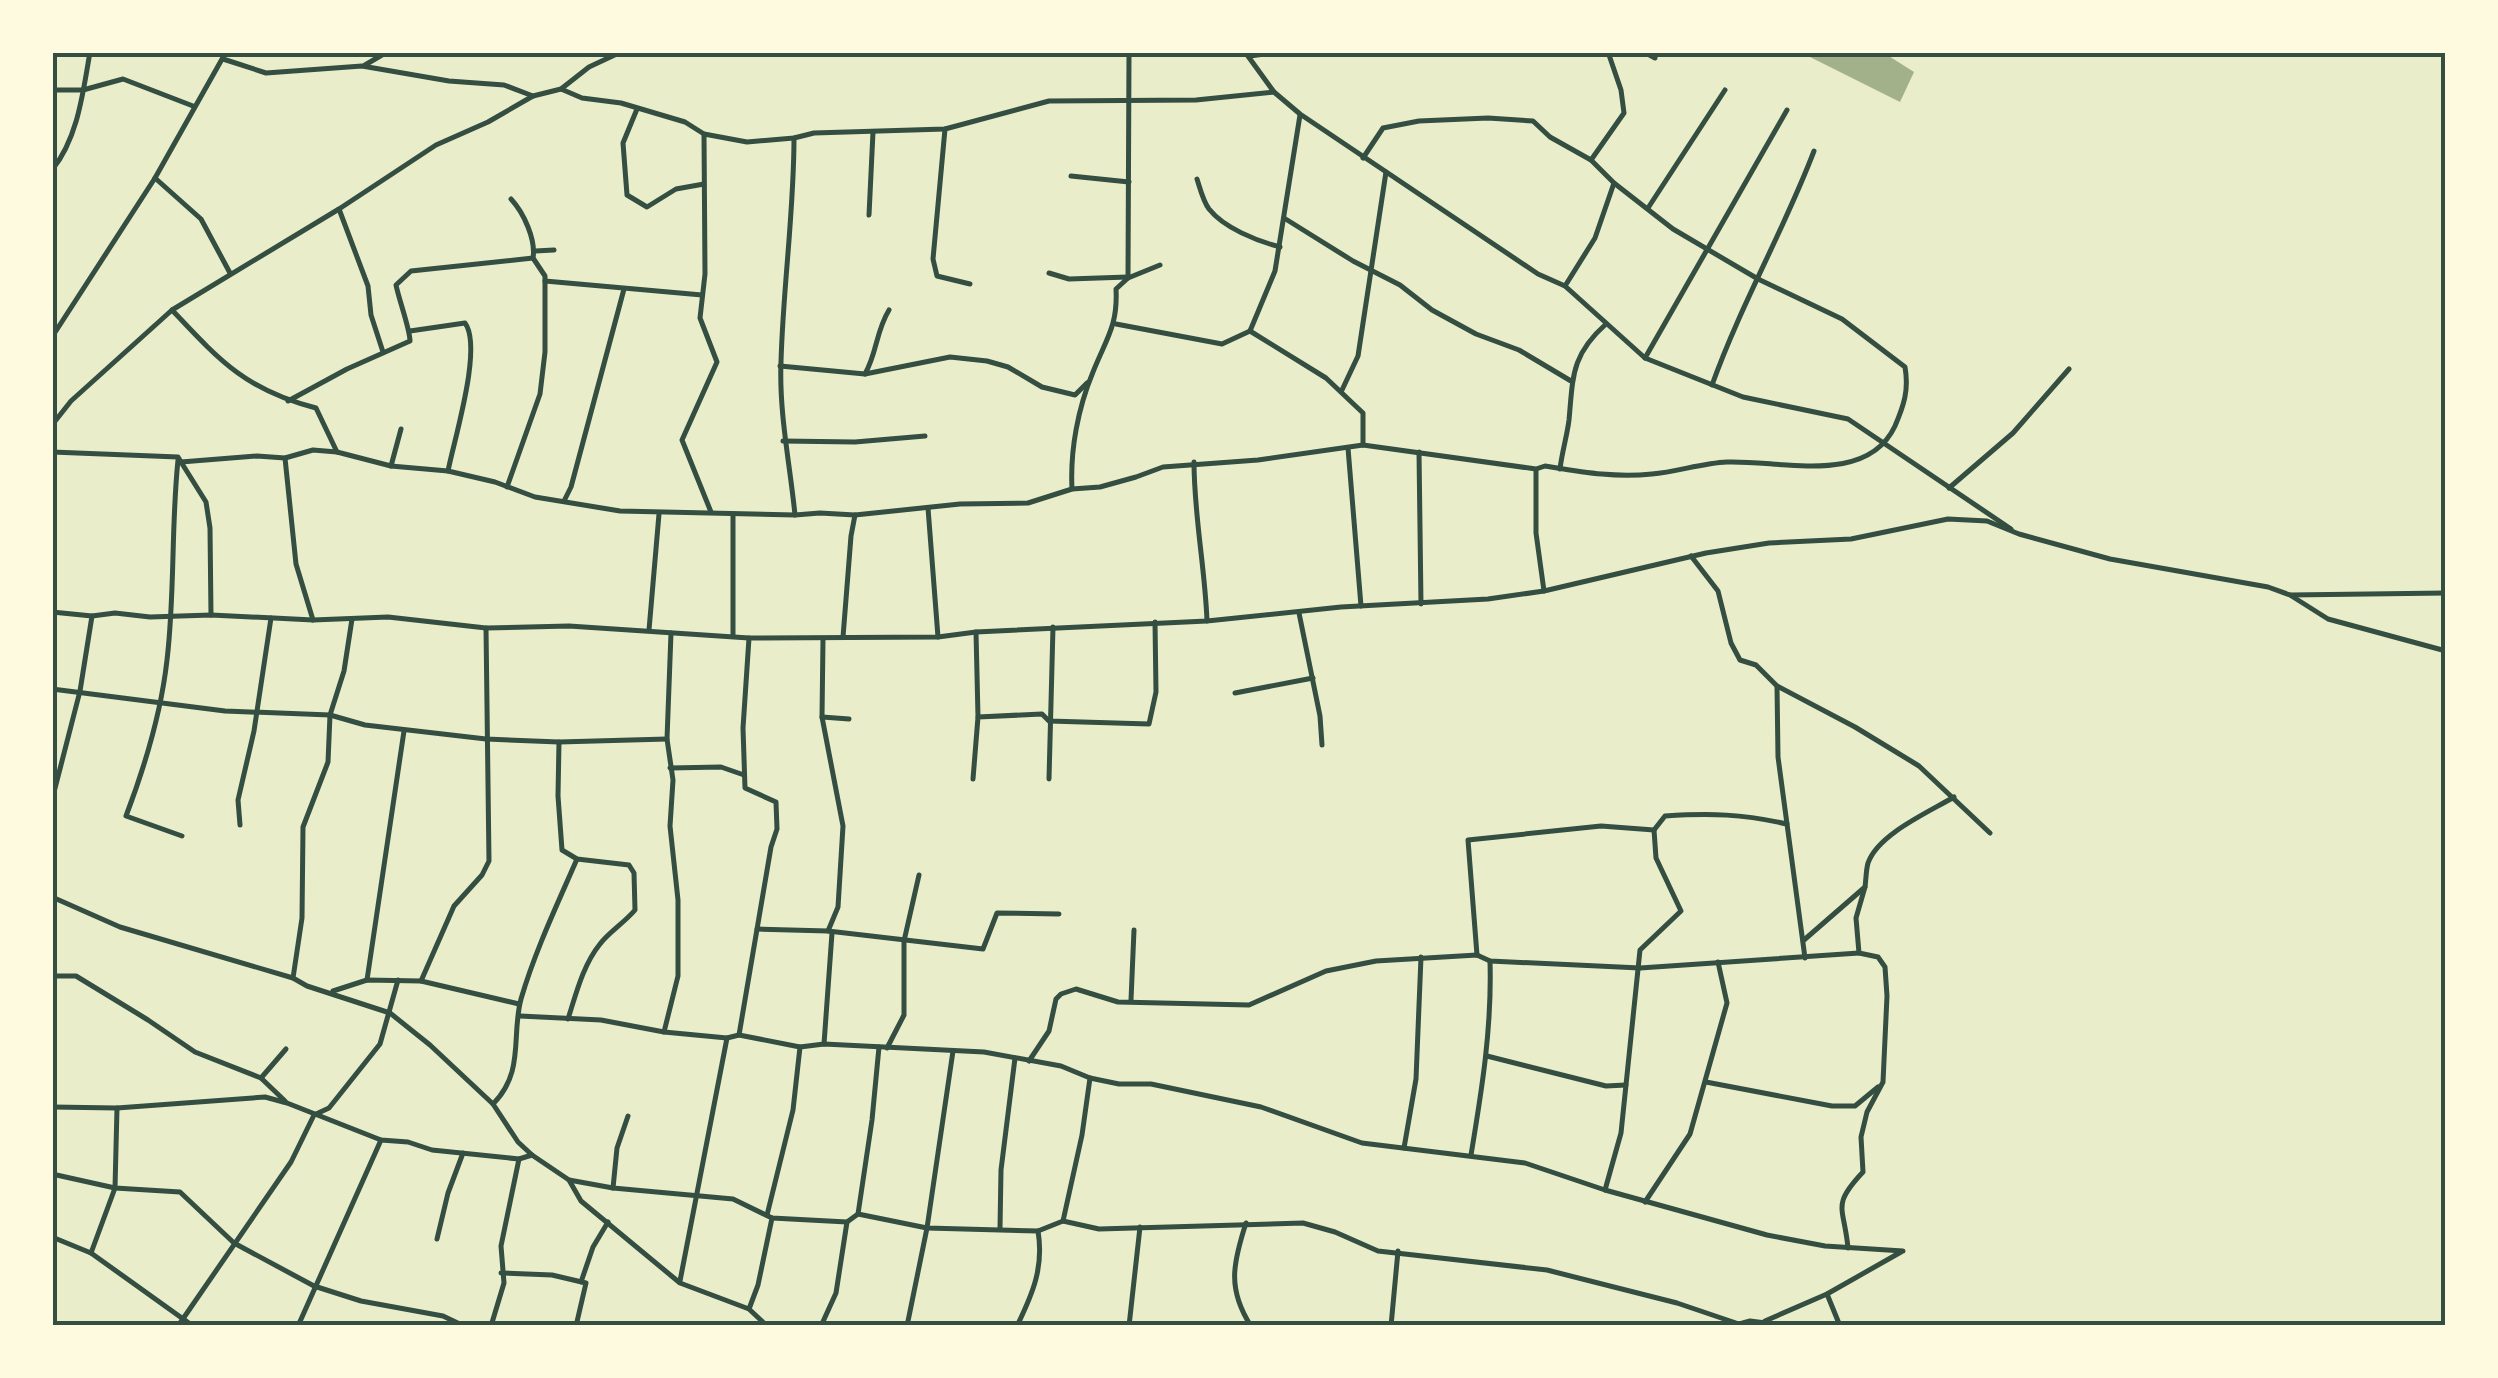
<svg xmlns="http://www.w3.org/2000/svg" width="2498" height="1378" viewBox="0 0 2498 1378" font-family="Arial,sans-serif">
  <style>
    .water { fill: #a3b18a }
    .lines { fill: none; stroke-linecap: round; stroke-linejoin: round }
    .minor { stroke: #344e41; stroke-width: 5 }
    .tertiary { stroke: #344e41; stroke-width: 5 }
    .neatline { fill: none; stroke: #344e41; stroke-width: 4 }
  </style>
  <rect width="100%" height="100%" fill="#e9edc9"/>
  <polygon class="water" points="1802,53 1884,53 1914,72 1900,102"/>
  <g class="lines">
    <g class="minor">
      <polyline points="1245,52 1274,92 1300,114 1538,274 1565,286 1645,358 1743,397 1848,419 2011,529"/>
      <polyline points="1644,52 1655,58"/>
      <polyline points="1250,56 1278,52"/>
      <polyline points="223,59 266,73 362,66 449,81 504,85 533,96"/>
      <polyline points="365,65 387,52"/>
      <polyline points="561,89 582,98 621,103 685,122 704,134 747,142 794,138 814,133 945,129 1049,101 1196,100 1274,92"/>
      <polyline points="52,90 83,90 123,79 193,106"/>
      <polyline points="637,109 623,143 627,195 647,207 676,189 704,184"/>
      <polyline points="945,129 933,259 937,276 970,284"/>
      <polyline points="704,134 705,274 700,318 717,362 682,440 711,512"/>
      <path d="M 794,138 C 794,213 783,287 781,362 C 779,414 790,464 795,515"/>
      <polyline points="1591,160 1624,113 1621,90 1608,52"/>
      <path d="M 52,170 C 78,138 83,92 90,52"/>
      <polyline points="1071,176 1129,182"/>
      <polyline points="155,178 201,219 230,273"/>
      <path d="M 1197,179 C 1200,188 1203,201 1209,209 C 1224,228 1257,241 1280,247"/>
      <polyline points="1648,208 1725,90"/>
      <polyline points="339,209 368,286 371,315 383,352"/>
      <polyline points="869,215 873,132"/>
      <polyline points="1284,218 1353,261 1400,285 1432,310 1476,334 1519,350 1571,381"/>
      <polyline points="535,251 554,250"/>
      <polyline points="1049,273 1069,279 1128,277"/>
      <polyline points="1128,278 1160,265"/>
      <polyline points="545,281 702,295"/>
      <polyline points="1565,286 1595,238 1614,183"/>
      <path d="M 172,310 C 220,361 246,390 316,408 L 337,452"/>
      <polyline points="1116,324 1222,344 1250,331 1275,271 1300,115"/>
      <path d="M 410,331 L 465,323 C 483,347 454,440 448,471"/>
      <polyline points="1250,331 1326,378 1363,413 1363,445"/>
      <polyline points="52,337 155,178 226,52"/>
      <polyline points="1645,358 1787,110"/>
      <polyline points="780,366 865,374 950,357 987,361 1008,367 1042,387 1075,395 1087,383"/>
      <path d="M 865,374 C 877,353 876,331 889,310"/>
      <path d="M 1712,385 C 1741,304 1784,230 1814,151"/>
      <polyline points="1342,390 1358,356 1386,172"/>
      <path d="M 288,401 L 347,369 L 410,341 C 410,329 399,300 396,285 L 411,271 L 533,258"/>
      <polyline points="52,425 71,401 172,310 339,209 436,145 488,122 533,96 561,89 589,67 621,52"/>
      <polyline points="783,441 855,442 925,436"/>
      <polyline points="1348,448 1361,606"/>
      <path d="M 52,452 L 178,457 L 181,462 L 257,456 L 285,458 L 313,450 L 337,452 L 391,466 L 448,471 L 495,482 L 535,497 L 620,511 L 795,515 L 820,513 L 855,515 L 960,504 L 1028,503 L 1072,489 L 1100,487 L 1136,477 L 1163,467 L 1258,460 L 1363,445 L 1536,469 L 1545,466 C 1582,472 1614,478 1652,474 C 1677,472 1702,463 1727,462 C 1781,460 1867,486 1895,426 C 1904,405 1909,390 1905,367 L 1842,319 L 1758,279 L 1673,229 L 1614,183 L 1591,160 L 1550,137 L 1533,121 L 1488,118 L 1419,121 L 1383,128 L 1363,158"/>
      <polyline points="1419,452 1421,604"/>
      <polyline points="285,458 296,564 313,620"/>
      <path d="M 178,460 C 171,527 175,594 167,660 C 161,714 145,766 126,816 L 182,836"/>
      <polyline points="181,462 206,502 210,528 211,615"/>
      <path d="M 1194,462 C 1194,516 1205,567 1207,621"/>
      <polyline points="391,466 401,429"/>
      <path d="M 1560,469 C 1562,452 1567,436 1569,420 C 1573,377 1571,355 1606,324"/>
      <polyline points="1536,470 1536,533 1544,591"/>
      <path d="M 507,487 L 540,394 L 545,352 L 545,276 L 533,258 C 536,240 524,213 511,199"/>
      <polyline points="1949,488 2013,433 2069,369"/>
      <path d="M 1072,489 C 1070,450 1078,408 1093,372 C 1106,339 1118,326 1116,289 L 1128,278 L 1129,52"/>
      <polyline points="564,501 571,487 624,289"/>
      <polyline points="928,508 938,637"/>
      <polyline points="733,514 733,635"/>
      <polyline points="1691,556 1718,591 1731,643 1740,660 1756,665 1777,686 1855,727 1919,766 1990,833"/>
      <polyline points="2290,595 2446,593"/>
      <polyline points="1299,613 1320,716 1322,745"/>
      <polyline points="649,630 659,514"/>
      <polyline points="976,632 978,717"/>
      <polyline points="843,637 851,536 855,515"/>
      <polyline points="823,639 822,717 843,826 838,907 828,931"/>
      <polyline points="1777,686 1778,757 1805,958"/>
      <polyline points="52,689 225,711 330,715 365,725 486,739 559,742 667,739"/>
      <polyline points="1235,693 1313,678"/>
      <polyline points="822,717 849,719"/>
      <path d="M 559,742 L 558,796 L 562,850 L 577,859 L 629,865 L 634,873 L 635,910 C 624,923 609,932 600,944 C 583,965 576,994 568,1019"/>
      <polyline points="670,768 721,767 744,775"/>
      <polyline points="973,779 978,717 1042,714 1049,721 1149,724 1156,692 1155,622"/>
      <polyline points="1049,779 1053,627"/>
      <polyline points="52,800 80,691 92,616"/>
      <polyline points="240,825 238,800 254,731 271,618"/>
      <polyline points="52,897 120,927 293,978 307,986 390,1013 430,1045 493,1104 518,1142 532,1155 569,1180 581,1201 680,1283 749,1309 767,1326"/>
      <polyline points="757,929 828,931 983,949 997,913 1059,914"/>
      <path d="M 1804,940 L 1865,887 C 1866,880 1866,870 1868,863 C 1878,834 1929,812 1954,797"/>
      <path d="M 1477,955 L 1468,840 L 1601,826 L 1654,830 L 1665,816 C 1711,813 1742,814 1787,824"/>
      <polyline points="52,976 76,976 148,1020 195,1052 261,1078 285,1101"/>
      <polyline points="293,978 302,918 303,827 328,762 330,715 344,671 352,619"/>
      <polyline points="367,980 404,731"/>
      <polyline points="421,981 454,906 482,875 489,861 486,628"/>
      <polyline points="333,991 367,980 421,981 519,1004"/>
      <polyline points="1131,1000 1134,930"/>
      <polyline points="520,1016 601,1020 664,1032 727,1038 739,1035 800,1047 824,1044 984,1052 1061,1066 1090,1078 1119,1084 1151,1084 1261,1107 1362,1143 1525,1163 1605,1190 1767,1235 1825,1246 1903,1251"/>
      <polyline points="664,1032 678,976 678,900 670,826 673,780 667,739 671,633"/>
      <polyline points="739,1035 771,847 777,829 776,802 745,788 743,728 749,638"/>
      <polyline points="824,1044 832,933"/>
      <polyline points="887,1048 904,1015 904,941 919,875"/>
      <polyline points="1487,1056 1606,1086 1626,1085"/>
      <polyline points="1029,1061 1049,1031 1056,999 1061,994 1076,989 1118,1002 1249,1005 1326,971 1376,961 1477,955 1490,961 1640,968 1859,953"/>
      <polyline points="261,1078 286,1049"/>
      <polyline points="1706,1082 1832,1106 1855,1106 1878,1087"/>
      <path d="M 493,1104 C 525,1072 511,1036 521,999 C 535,951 557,905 577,859"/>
      <polyline points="52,1107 117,1108 265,1097 287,1103 381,1140 408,1142 432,1150 519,1159 532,1155"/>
      <polyline points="1404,1148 1416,1079 1421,957"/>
      <path d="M 1471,1155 C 1482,1089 1492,1027 1490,961"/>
      <polyline points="52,1174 115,1188 180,1192 234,1243 314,1286 361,1301 443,1316 464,1326"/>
      <polyline points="569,1180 613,1188 733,1199 772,1218 847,1222 858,1214 927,1228 1038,1231 1063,1221 1099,1229 1303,1223 1335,1232 1378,1251 1547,1270 1677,1303 1736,1323"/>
      <polyline points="613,1188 617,1148 628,1116"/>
      <polyline points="1605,1190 1621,1133 1640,950 1681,911 1656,858 1654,830"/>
      <polyline points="1645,1202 1690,1134 1727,1003 1718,962"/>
      <polyline points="858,1214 872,1120 879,1047"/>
      <polyline points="767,1215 793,1110 800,1047"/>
      <polyline points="1063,1221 1082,1135 1090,1078"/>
      <path d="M 1246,1223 C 1233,1263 1227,1289 1251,1326"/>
      <polyline points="1000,1228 1001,1170 1015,1058"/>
      <polyline points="52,1237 91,1253 193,1326"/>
      <polyline points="437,1239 448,1193 463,1153"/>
      <path d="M 1848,1248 C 1844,1206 1831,1206 1863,1172 L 1861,1137 L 1867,1112 L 1883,1082 L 1887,996 L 1885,967 L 1878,957 L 1859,953 L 1856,918 L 1865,887"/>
      <polyline points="91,1253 115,1188 117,1108"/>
      <polyline points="501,1273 552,1275 586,1283 576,1326"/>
      <polyline points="680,1281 727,1038"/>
      <polyline points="581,1282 593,1247 608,1222"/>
      <polyline points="1827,1294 1840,1326"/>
      <polyline points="749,1309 758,1285 772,1218"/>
      <polyline points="1765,1321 1827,1294 1901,1252"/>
      <polyline points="178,1326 291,1162 314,1115 329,1108 380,1044 398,980"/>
      <polyline points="298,1326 381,1140"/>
      <polyline points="491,1326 504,1283 501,1246 519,1159"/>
      <polyline points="821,1326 836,1293 847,1222"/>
      <polyline points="907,1326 927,1228 953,1051"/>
      <path d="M 1017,1326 C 1033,1293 1044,1267 1038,1231"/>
      <polyline points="1129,1326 1140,1227"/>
      <polyline points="1391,1326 1398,1251"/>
      <polyline points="1732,1326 1750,1321 1789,1326"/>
    </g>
    <polyline class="tertiary" points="52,612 92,616 115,613 150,617 211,615 313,620 388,617 486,628 569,626 749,638 938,637 976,632 1207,621 1341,607 1488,599 1544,591 1706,553 1769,543 1851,539 1948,519 1987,521 2019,534 2110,559 2268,587 2290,595 2328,619 2446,651"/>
  </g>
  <rect width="2498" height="1378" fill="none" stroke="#fefae0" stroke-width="110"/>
  <rect x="55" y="55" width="2388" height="1268" class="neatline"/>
</svg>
